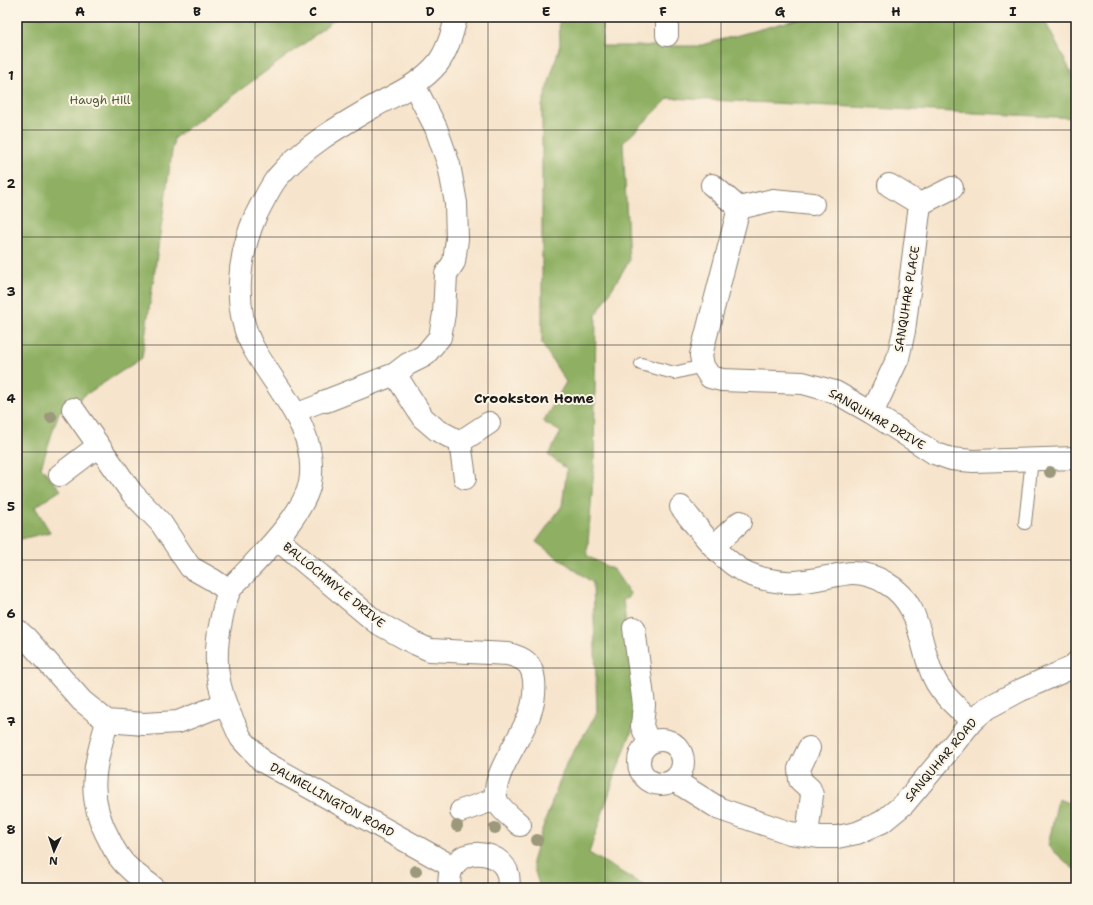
<svg xmlns="http://www.w3.org/2000/svg" width="1093" height="905" viewBox="0 0 1093 905" font-family="'Shantell Sans',sans-serif">
  <style>
    .forest { fill: #8fb063; stroke: #566640 }
    .lines { fill: none; stroke-linecap: round; stroke-linejoin: round }
    .service-casing { stroke: #8a8074; stroke-width: 14 }
    .pedestrian-casing { stroke: #8a8074; stroke-width: 20 }
    .minor-casing { stroke: #8a8074; stroke-width: 24 }
    .service { stroke: #fff; stroke-width: 12 }
    .pedestrian { stroke: #fff; stroke-width: 18 }
    .minor { stroke: #fff; stroke-width: 22 }
    .tree { fill: #9c987c }
    .grid { fill: none; stroke: #1c1c1c; stroke-width: 1; stroke-opacity: 0.55 }
    .labels { text-anchor: middle; stroke-width: 4; stroke-linejoin: round; paint-order: stroke }
    .park-label { font-size: 12px; fill: #515a3a; stroke: #fcf5e5 }
    .street-label { font-size: 12px; fill: #1c1c1c; stroke: #fcf5e5 }
    .quarter-label { font-size: 14px; font-weight: bold; fill: #1c1c1c; stroke: #fcf5e5 }
    .neatline { fill: none; stroke: #1c1c1c; stroke-width: 1.5 }
    .grid-label { font-size: 13px; text-anchor: middle; font-weight: bold; fill: #1c1c1c }
  </style>
  <rect width="100%" height="100%" fill="#fcf5e5"/>
  <filter id="ink" filterUnits="userSpaceOnUse"><feTurbulence type="fractalNoise" baseFrequency=".025" numOctaves="2"/><feDisplacementMap in="SourceGraphic" scale="8" xChannelSelector="R" yChannelSelector="G"/><feConvolveMatrix kernelMatrix="1 2 1 2 8 2 1 2 1" color-interpolation-filters="sRGB"/></filter>
  <filter id="wash" filterUnits="userSpaceOnUse"><feTurbulence type="fractalNoise" baseFrequency=".012" numOctaves="4" result="noise"/><feDisplacementMap in="SourceGraphic" scale="16" xChannelSelector="R" yChannelSelector="G"/><feGaussianBlur stdDeviation="0.9" result="paint"/><feColorMatrix in="noise" values="0 0 0 0 0 0 0 0 0 0 0 0 0 0 0 0 0 1.4 0 .05"/><feComposite in="paint" operator="in"/></filter>
  <g filter="url(#wash)">
    <rect width="100%" height="100%" fill="#f7e4cc"/>
    <g class="forest">
      <polygon points="17,17 337,17 309,40 174,138 142,358 59,412 41,467 61,490 35,507 50,532 17,540"/>
      <polygon points="559,17 602,17 602,46 698,46 805,17 1043,17 1074,78 1076,77 1076,118 669,98 623,143 629,261 596,315 594,467 587,556 614,570 631,595 623,600 634,694 635,722 615,776 589,853 648,888 540,888 532,862 540,835 566,764 597,713 593,583 536,542 562,506 567,469 548,455 561,432 543,422 566,382 542,344 542,106 560,45"/>
      <polygon points="1058,799 1076,806 1076,871 1048,846"/>
    </g>
  </g>
  <g filter="url(#ink)">
    <g class="lines">
      <defs>
        <g id="service">
          <polyline points="641,364 674,373 703,366"/>
          <polyline points="1025,523 1032,459"/>
        </g>
        <polyline id="pedestrian" points="295,413 326,401"/>
        <g id="minor">
          <polyline points="667,35 667,17"/>
          <polyline points="712,185 739,208"/>
          <polyline points="889,185 920,204 952,188"/>
          <polyline points="813,204 773,200 739,208 701,355 703,366 710,377 722,380 803,383 835,392 872,413 934,453 951,459 973,461 1076,458"/>
          <polyline points="395,374 423,418 437,430 460,442"/>
          <polyline points="326,401 395,374 408,364 424,356 440,337 444,314 446,274 454,262 457,239 456,203 449,165 436,128 414,85"/>
          <polyline points="73,409 132,493 161,523 190,567 213,580 229,591"/>
          <polyline points="872,413 898,358 904,331 920,204"/>
          <polyline points="60,475 98,446"/>
          <polyline points="465,478 460,442 489,423"/>
          <path d="M 681,507 C 699,529 721,561 747,573 C 760,579 780,583 795,582 C 809,581 823,578 837,575 C 841,575 847,573 852,573 C 863,573 877,577 886,583 C 923,604 918,645 934,678 C 942,695 958,708 972,721"/>
          <path d="M 277,539 L 376,622 L 414,643 L 430,650 L 508,654 C 524,658 532,663 534,680 C 535,691 534,702 530,713 C 523,736 492,774 496,798 C 498,808 513,818 520,825"/>
          <polyline points="714,546 740,522"/>
          <polyline points="634,628 644,705 642,726 649,743"/>
          <polyline points="17,630 26,638 82,701 107,721 144,724 178,722 224,704"/>
          <path d="M 107,721 C 95,766 85,795 109,839 C 114,850 120,861 130,869 C 137,876 146,881 154,888"/>
          <circle cx="661" cy="762" r="22"/>
          <polyline points="675,781 720,809 790,833 820,837 837,837 857,833 882,822 904,804 940,761 972,721 987,708 1021,690 1073,667 1076,663"/>
          <polyline points="461,811 496,799"/>
          <polyline points="807,835 812,795 810,789 800,780 799,769 809,748"/>
          <path d="M 453,867 L 262,761 C 256,753 247,746 241,738 C 238,733 236,727 233,721 C 216,688 213,657 221,621 C 223,612 225,599 230,590 C 234,583 242,577 248,570 C 268,549 304,512 310,483 C 319,430 277,390 254,349 C 232,310 238,257 255,217 C 260,207 270,187 277,178 C 302,148 338,127 371,108 C 395,94 419,86 438,63 C 447,51 453,31 456,17"/>
          <path d="M 450,888 C 442,841 516,844 508,888"/>
        </g>
      </defs>
      <use href="#service" class="service-casing"/>
      <use href="#pedestrian" class="pedestrian-casing"/>
      <use href="#minor" class="minor-casing"/>
      <use href="#service" class="service"/>
      <use href="#pedestrian" class="pedestrian"/>
      <use href="#minor" class="minor"/>
    </g>
    <g class="tree">
      <circle cx="51" cy="417" r="6"/>
      <circle cx="1050" cy="472" r="6"/>
      <circle cx="457" cy="826" r="6"/>
      <circle cx="495" cy="828" r="6"/>
      <circle cx="537" cy="840" r="6"/>
      <circle cx="416" cy="871" r="6"/>
    </g>
  </g>
  <path class="grid" d="M 139,17 L 139,888M 255,17 L 255,888M 372,17 L 372,888M 488,17 L 488,888M 605,17 L 605,888M 721,17 L 721,888M 838,17 L 838,888M 954,17 L 954,888M 17,130 L 1076,130M 17,237 L 1076,237M 17,345 L 1076,345M 17,452 L 1076,452M 17,560 L 1076,560M 17,668 L 1076,668M 17,775 L 1076,775"/>
  <g class="labels">
    <g class="park-label">
      <text x="100" y="104">Haugh Hill</text>
    </g>
    <g class="street-label">
      <text transform="translate(907 299) rotate(-81)" y="4">SANQUHAR PLACE</text>
      <text transform="translate(877 419) rotate(30)" y="4">SANQUHAR DRIVE</text>
      <text transform="translate(334 585) rotate(39)" y="4">BALLOCHMYLE DRIVE</text>
      <text transform="translate(941 760) rotate(-50)" y="4">SANQUHAR ROAD</text>
      <text transform="translate(332 800) rotate(29)" y="4">DALMELLINGTON ROAD</text>
    </g>
    <g class="quarter-label">
      <text x="534" y="403">Crookston Home</text>
    </g>
  </g>
  <rect width="1093" height="905" fill="none" stroke="#fcf5e5" stroke-width="44"/>
  <g transform="translate(54 851) rotate(183)" stroke="#fcf5e5" stroke-width="3" paint-order="stroke">
  <path d="M0-3L7 15L0 10L-7 15Z" fill="#1c1c1c"/>
  <text y="-6" font-size="11" font-weight="bold" text-anchor="middle" fill="#1c1c1c">N</text>
  </g>
  <rect x="22" y="22" width="1049" height="861" class="neatline"/>
  <g class="grid-label">
    <text x="80" y="16">A</text>
    <text x="197" y="16">B</text>
    <text x="313" y="16">C</text>
    <text x="430" y="16">D</text>
    <text x="546" y="16">E</text>
    <text x="663" y="16">F</text>
    <text x="780" y="16">G</text>
    <text x="896" y="16">H</text>
    <text x="1013" y="16">I</text>
    <text x="11" y="80">1</text>
    <text x="11" y="188">2</text>
    <text x="11" y="296">3</text>
    <text x="11" y="403">4</text>
    <text x="11" y="511">5</text>
    <text x="11" y="618">6</text>
    <text x="11" y="726">7</text>
    <text x="11" y="834">8</text>
  </g>
</svg>
